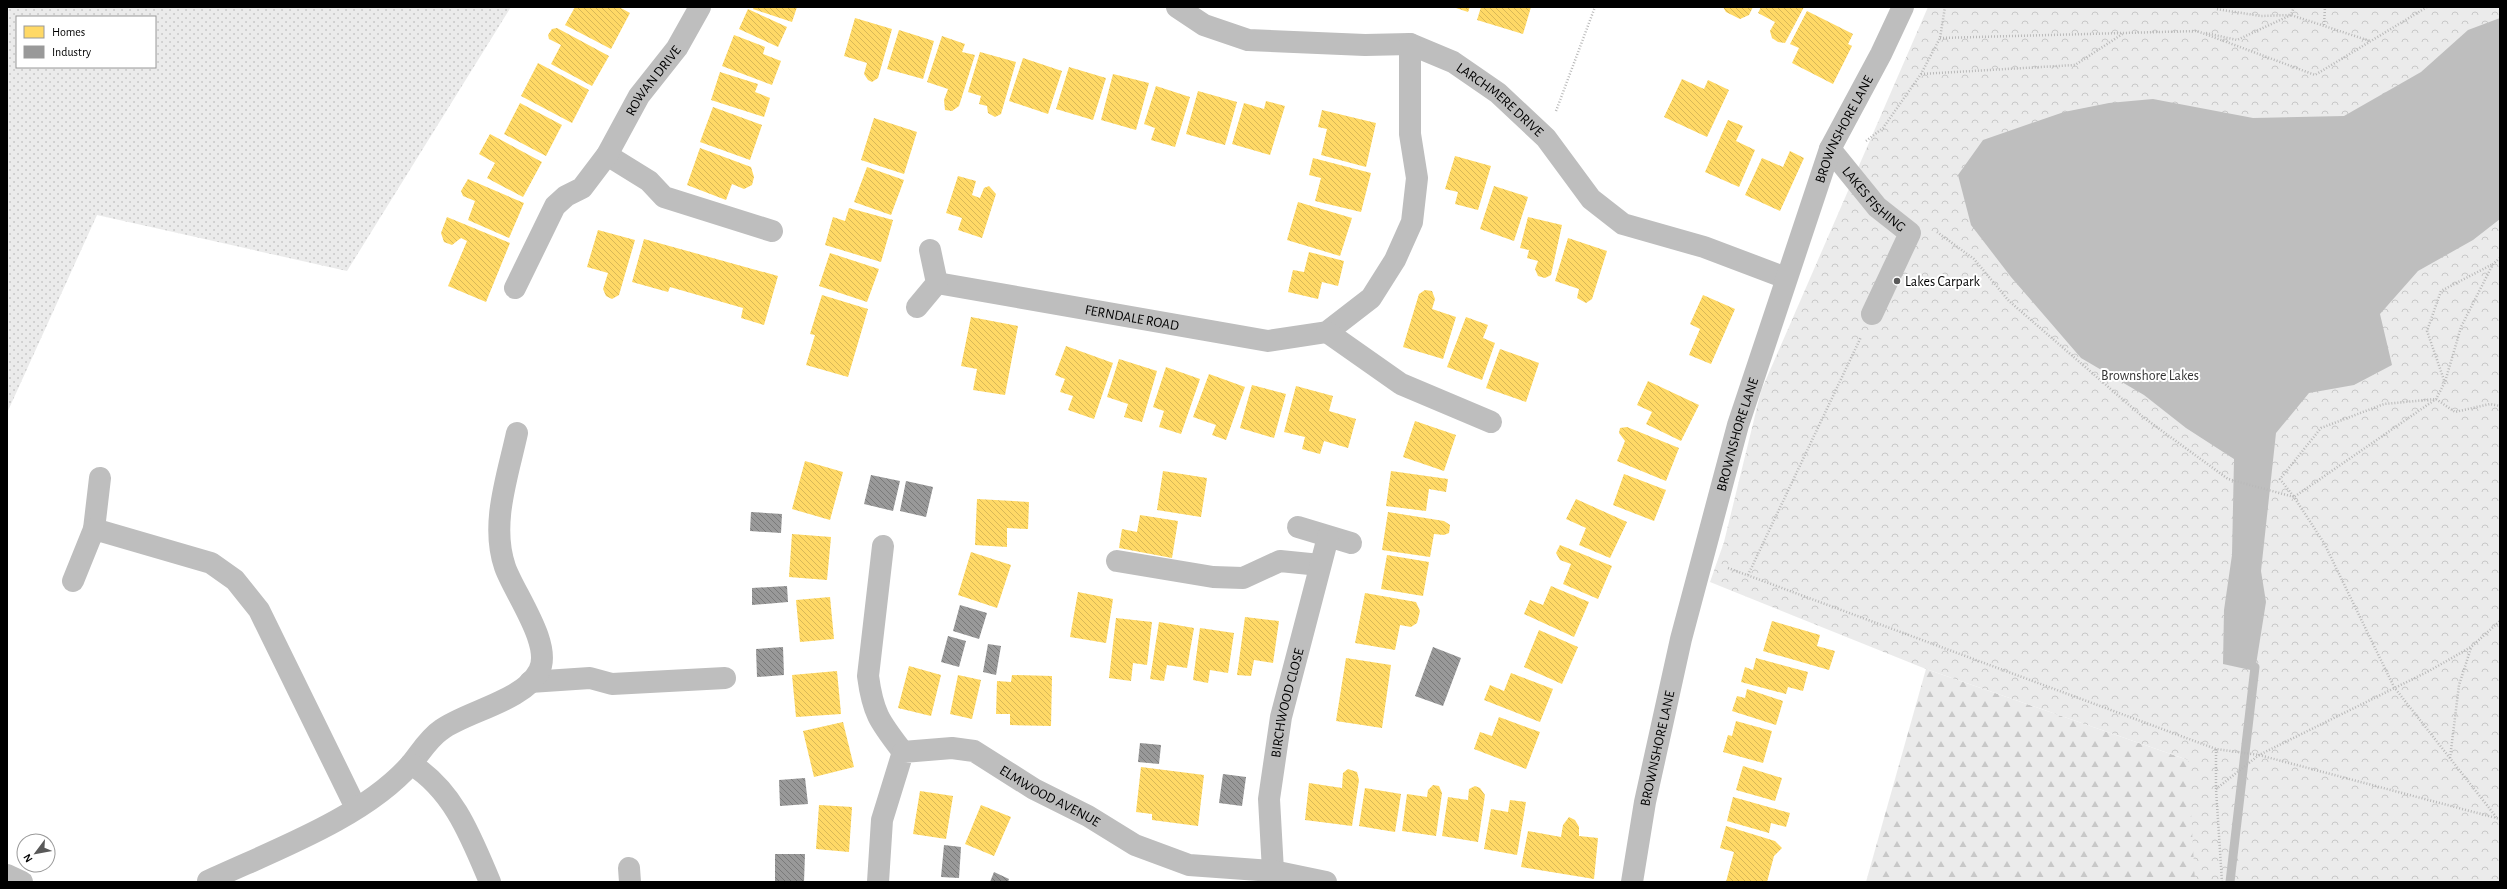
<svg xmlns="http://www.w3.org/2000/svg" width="2507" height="889" viewBox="0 0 2507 889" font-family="'Alegreya Sans',sans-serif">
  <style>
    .grass { fill: url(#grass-dots); fill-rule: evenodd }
    .forest { fill: url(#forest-firs) }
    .park { fill: url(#park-crowns) }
    .water { fill: #bebebe }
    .homes { fill: url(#homes-back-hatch) }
    .industry { fill: url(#industry-back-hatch) }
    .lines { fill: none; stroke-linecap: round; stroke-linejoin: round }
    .stream { stroke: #bebebe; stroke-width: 9 }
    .path { stroke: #b9b9b9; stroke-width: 2.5; stroke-dasharray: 1 2; stroke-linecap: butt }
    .minor { stroke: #bebebe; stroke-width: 22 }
    .poi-dot { fill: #595959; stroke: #fff; stroke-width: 1.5 }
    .labels { text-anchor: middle; stroke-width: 4; stroke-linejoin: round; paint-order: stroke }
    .street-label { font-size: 14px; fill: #000; stroke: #fff }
    .poi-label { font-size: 14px; fill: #000; stroke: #fff; text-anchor: start }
    .park-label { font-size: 14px; fill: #323232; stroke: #fff }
  </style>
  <defs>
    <pattern id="grass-dots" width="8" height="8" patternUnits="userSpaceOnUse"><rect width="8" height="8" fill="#ebebeb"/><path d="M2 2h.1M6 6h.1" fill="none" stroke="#c8c8c8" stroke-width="1.8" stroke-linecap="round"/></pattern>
    <pattern id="forest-firs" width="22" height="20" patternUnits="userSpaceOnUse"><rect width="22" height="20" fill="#ebebeb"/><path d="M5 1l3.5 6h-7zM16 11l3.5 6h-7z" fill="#c8c8c8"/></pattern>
    <pattern id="park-crowns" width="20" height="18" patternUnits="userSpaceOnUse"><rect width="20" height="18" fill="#ebebeb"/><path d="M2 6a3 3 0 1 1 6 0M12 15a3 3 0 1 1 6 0" fill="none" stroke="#c8c8c8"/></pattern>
    <pattern id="homes-back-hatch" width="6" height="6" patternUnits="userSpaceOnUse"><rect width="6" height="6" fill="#ffd966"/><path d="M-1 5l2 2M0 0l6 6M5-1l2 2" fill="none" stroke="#d9b857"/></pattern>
    <pattern id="industry-back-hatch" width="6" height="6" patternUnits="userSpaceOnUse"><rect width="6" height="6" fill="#999"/><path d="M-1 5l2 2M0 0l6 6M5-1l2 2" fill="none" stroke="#7a7a7a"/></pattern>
  </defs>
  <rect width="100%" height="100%" fill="#fff"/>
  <path class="grass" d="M 7,7 L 511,7 L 347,271 L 97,215 L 7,413 ZM 17,17 L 155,17 L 155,67 L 17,67 Z"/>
  <polygon class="forest" points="1926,669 2188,760 2500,882 1866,882"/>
  <polygon class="park" points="1928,7 2500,7 2500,882 2195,882 2188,760 1926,669 1710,582 1724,542 1761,391"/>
  <polygon class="water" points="2500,18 2500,219 2473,240 2418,271 2380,314 2392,365 2354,385 2309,393 2276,433 2261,571 2266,602 2255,671 2223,664 2224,610 2232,555 2234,459 2186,428 2144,395 2081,358 2011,277 1971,225 1958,175 1983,140 2064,112 2109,103 2153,99 2253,118 2344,116 2421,72 2468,30"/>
  <g class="homes">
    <polygon points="575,7 619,7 630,13 611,49 565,25"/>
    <polygon points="754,7 797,7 792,22 753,9"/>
    <polygon points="1453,7 1470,7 1468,12"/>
    <polygon points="1481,7 1531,7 1523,34 1477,20"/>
    <polygon points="1723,7 1753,7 1749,15 1740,19 1726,12"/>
    <polygon points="1761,7 1804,7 1785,43 1778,42 1772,38 1770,31 1775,22 1758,13"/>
    <polygon points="748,9 787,27 778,47 739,29"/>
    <polygon points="1807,11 1853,34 1848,44 1852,46 1833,84 1792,63 1799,48 1790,44"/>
    <polygon points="855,18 892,29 878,78 872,82 868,80 864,74 867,63 844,56"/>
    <polygon points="557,28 609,56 592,86 551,64 561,45 549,39 548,35 552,29"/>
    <polygon points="899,30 934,41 923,79 887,69"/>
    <polygon points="734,35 765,47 763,54 781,61 772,85 722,66"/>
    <polygon points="942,36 965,44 962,52 975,55 959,106 952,111 945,110 944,100 948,89 927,82"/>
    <polygon points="980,52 1016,62 1001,114 995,117 988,113 987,106 979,104 981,96 968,92"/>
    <polygon points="1023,58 1062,71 1048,114 1009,101"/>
    <polygon points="538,63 589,90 572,123 521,96"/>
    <polygon points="1069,67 1106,78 1093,120 1056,109"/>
    <polygon points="720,72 758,84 755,92 770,98 764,117 711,100"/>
    <polygon points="1113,74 1149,83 1136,130 1101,120"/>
    <polygon points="1682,79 1704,89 1708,80 1729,90 1707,137 1664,117"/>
    <polygon points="1156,86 1190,97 1175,147 1151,140 1155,128 1144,124"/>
    <polygon points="1198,91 1237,102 1225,145 1186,134"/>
    <polygon points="1266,101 1285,106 1270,155 1232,144 1244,103 1264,109"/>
    <polygon points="520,103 562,125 546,156 504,134"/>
    <polygon points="713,107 762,125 750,160 700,142"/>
    <polygon points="1322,110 1376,123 1366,167 1321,155 1327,129 1318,127"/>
    <polygon points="874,118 917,132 904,174 861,160"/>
    <polygon points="1728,120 1743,126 1736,141 1755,150 1739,187 1705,172"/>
    <polygon points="490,134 542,162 523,197 487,178 495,163 479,154"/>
    <polygon points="700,148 751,167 754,177 752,185 744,189 732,184 726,200 687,185"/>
    <polygon points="1790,151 1804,158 1780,211 1745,195 1762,158 1783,167"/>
    <polygon points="1455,156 1491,166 1478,210 1455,204 1458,192 1445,189"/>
    <polygon points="1313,158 1371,173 1361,212 1315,201 1321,178 1309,175"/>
    <polygon points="867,167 904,180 891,215 854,202"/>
    <polygon points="958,176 976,181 972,195 980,198 984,188 989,186 996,194 982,238 958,230 962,218 946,213"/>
    <polygon points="468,179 524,203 509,238 468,220 475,201 463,196 461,191"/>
    <polygon points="1494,186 1528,197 1514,241 1480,229"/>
    <polygon points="1298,202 1352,218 1340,256 1287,240"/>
    <polygon points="849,208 893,220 881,262 825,245 833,217 845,221"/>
    <polygon points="447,217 510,243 486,302 448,286 467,241 461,238 452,245 444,242 441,233"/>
    <polygon points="1528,217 1562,225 1551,275 1545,278 1538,276 1535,269 1538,261 1527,258 1529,250 1520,248"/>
    <polygon points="598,230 635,240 619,295 612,299 606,296 603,289 608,273 587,267"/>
    <polygon points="1568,238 1607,251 1592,299 1586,303 1577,298 1579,289 1555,281"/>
    <polygon points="644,239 778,276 764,325 741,318 743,308 670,287 668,292 632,282"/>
    <polygon points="1309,252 1344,261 1338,286 1322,282 1318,299 1288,292 1293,270 1304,272"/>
    <polygon points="830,253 879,269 867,302 819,286"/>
    <polygon points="1425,290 1432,291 1435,299 1432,309 1456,317 1443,359 1403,347 1419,294"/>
    <polygon points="822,295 868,309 848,377 806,365 815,335 810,334"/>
    <polygon points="1703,295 1735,309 1711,364 1689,355 1700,329 1690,324"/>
    <polygon points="971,317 1018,326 1005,395 973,390 977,369 961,366"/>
    <polygon points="1466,317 1488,325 1483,338 1495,343 1482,380 1447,367"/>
    <polygon points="1066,346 1113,363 1094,419 1068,410 1073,396 1060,392 1065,379 1055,375"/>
    <polygon points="1500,349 1539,363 1526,402 1486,388"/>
    <polygon points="1119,359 1157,371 1142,422 1124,417 1128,404 1107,397"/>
    <polygon points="1166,367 1200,379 1181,434 1159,427 1164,411 1153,407"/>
    <polygon points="1209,374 1245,387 1226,440 1212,435 1216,425 1193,417"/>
    <polygon points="1648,381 1699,405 1681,441 1646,424 1652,412 1637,405"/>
    <polygon points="1252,385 1286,394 1274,438 1240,428"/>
    <polygon points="1296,386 1333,396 1329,411 1356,419 1348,448 1324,441 1320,454 1302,449 1305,437 1284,432"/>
    <polygon points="1415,421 1456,435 1444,471 1403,457"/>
    <polygon points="1627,427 1679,448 1666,481 1617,461 1625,441 1619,433 1620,428"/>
    <polygon points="805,461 843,472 830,520 792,509"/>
    <polygon points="1163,471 1207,478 1201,517 1157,510"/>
    <polygon points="1391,471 1448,479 1446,492 1429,489 1426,511 1386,506"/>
    <polygon points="1624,474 1666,490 1654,521 1613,505"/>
    <polygon points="977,499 1029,502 1028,529 1007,528 1007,547 975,545"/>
    <polygon points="1576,499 1627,522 1610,558 1579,545 1586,528 1566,519"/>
    <polygon points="1388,512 1444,521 1450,525 1449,533 1444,535 1434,534 1430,557 1382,550"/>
    <polygon points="1140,515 1178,521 1172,558 1119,548 1122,529 1137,532"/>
    <polygon points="792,534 831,537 827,580 789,577"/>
    <polygon points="1560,545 1612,566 1598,599 1563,584 1571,564 1560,560 1556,553"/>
    <polygon points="971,552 1011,565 997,608 958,595"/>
    <polygon points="1387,555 1429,562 1423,596 1381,589"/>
    <polygon points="1551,586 1589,602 1574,637 1524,614 1530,600 1543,605"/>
    <polygon points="1078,592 1113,599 1106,643 1070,637"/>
    <polygon points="1365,593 1416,602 1420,611 1417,623 1411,627 1400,625 1395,650 1355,643"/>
    <polygon points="830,597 834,639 800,642 796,600"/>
    <polygon points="1245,617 1279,621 1273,663 1254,660 1251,676 1237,675"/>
    <polygon points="1116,618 1152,622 1147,665 1133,663 1131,681 1109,678"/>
    <polygon points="1772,621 1820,635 1817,646 1835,651 1829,670 1763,651"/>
    <polygon points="1159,622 1194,628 1187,668 1167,665 1164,681 1150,679"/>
    <polygon points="1200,628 1234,633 1228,673 1210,670 1208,683 1193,680"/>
    <polygon points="1539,630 1578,647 1562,684 1524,667"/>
    <polygon points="1346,658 1391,665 1382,728 1336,721"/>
    <polygon points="1756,658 1808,672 1803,691 1788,687 1786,694 1741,682 1745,667 1753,670"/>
    <polygon points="909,666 941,675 931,716 898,708"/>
    <polygon points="837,671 841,714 796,717 792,675"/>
    <polygon points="1511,673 1553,689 1540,722 1484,700 1490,685 1504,691"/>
    <polygon points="958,675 981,680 972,719 950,714"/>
    <polygon points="1012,675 1052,676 1051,726 1010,725 1010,714 996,714 997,681 1011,682"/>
    <polygon points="1747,689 1783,701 1776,725 1732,711 1737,696 1745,698"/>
    <polygon points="1499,717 1540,732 1526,769 1474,749 1480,732 1492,736"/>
    <polygon points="1736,721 1772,731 1763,763 1723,752 1728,735 1732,736"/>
    <polygon points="843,722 854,767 814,777 803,731"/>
    <polygon points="1743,766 1782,778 1775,801 1736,790"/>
    <polygon points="1141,767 1204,775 1198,826 1152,820 1152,814 1136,812"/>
    <polygon points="1348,769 1357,772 1359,780 1352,826 1305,820 1309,783 1342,788 1343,773"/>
    <polygon points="1433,785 1439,786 1442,793 1436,836 1402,831 1407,794 1427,797 1428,790"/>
    <polygon points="1475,786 1480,788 1485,795 1478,842 1442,836 1448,797 1468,800 1469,789"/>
    <polygon points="1365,788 1401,794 1395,832 1359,826"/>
    <polygon points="920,791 953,796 946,839 913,834"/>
    <polygon points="1733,797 1790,813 1786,827 1771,823 1769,833 1727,821"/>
    <polygon points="1510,800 1526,802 1517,855 1484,849 1491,809 1508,812"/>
    <polygon points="819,805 852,807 849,852 816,849"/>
    <polygon points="981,805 1011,817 994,856 965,844"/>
    <polygon points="1569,817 1575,820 1579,827 1579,836 1598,838 1594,879 1521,867 1528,831 1561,837 1563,825"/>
    <polygon points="1726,826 1775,841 1782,848 1774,856 1767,882 1726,882 1734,852 1720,848"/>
  </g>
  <g class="industry">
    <polygon points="871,475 900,481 893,511 864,504"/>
    <polygon points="906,481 933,487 926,517 900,511"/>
    <polygon points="751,512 782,514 781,533 750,531"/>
    <polygon points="787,586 788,602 752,605 752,588"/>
    <polygon points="960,605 987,613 979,639 953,631"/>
    <polygon points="948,636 966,641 959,667 941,662"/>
    <polygon points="988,644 1001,646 996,675 983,672"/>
    <polygon points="783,647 784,675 757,677 756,649"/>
    <polygon points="1433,647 1461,658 1443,706 1415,696"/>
    <polygon points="1140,743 1161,745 1159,764 1138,762"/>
    <polygon points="1223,774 1246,777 1242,806 1219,803"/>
    <polygon points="805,778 808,804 780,806 779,780"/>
    <polygon points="944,845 961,847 959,878 941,877"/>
    <polygon points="775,854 805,854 804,882 775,882"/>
    <polygon points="994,872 1009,879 1008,882 990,882"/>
  </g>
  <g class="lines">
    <polyline class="stream" points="2230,882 2255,667"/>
    <g class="path">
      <polyline points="2216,7 2216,9 2261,16 2291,15 2370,41"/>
      <polyline points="2324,25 2325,7"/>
      <polyline points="2206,33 2237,40 2291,15 2294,7"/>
      <polyline points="1940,38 2197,31 2315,75 2427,7"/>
      <polyline points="1921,74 2075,65 2124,33"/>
      <polyline points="1556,111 1595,7"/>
      <polyline points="1866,141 1883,128 1921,74 1940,38 1945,7"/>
      <polyline points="1937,232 1974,259 2009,301 2143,417 2228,479 2294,497 2324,543 2394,687 2497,818"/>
      <polyline points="2500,258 2493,264 2461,327 2445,382 2436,399 2294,497 2280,479 2321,428 2384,404 2436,399 2455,412 2490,404 2500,406"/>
      <polyline points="2444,380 2427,331 2441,291 2493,264"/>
      <polyline points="1728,568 2216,749 2259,755 2500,819"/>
      <polyline points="1748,575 1861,337"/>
      <polyline points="2216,749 2216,789 2222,882"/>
      <polyline points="2450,758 2459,685 2471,648"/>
      <polyline points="2216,789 2259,755 2429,671 2471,647 2500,621"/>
    </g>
    <g class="minor">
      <path id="s1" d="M 1177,7 L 1204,25 L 1248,40 L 1365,45 L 1410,44 L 1453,62 L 1498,93 L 1546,138 L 1591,199 L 1623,224 L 1704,247 L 1786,278"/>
      <path id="s2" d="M 1830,149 L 1877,207 L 1910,233 L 1872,314"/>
      <polyline points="607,155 649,181 664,197 772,231"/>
      <path id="s3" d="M 937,283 L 1268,341 L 1327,332 L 1371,298 L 1395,260 L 1412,222 L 1417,178 L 1410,134 L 1410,44"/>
      <path id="s4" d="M 515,288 L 555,206 L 566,196 L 582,188 L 607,155 L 639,96 L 677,48 L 700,7"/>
      <polyline points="917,307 937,283 930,250"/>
      <polyline points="1327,332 1401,384 1491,422"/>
      <polyline points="1298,527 1351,543"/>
      <polyline points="94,529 100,478"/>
      <path d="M 883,546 L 868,676 C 873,714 880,722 903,752"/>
      <polyline points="1117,561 1213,577 1243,578 1280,561 1320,565"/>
      <polyline points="73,581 94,529 211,563 235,580 259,610 356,808"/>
      <polyline points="530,682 590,678 612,684 725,678"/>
      <path d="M 411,764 C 420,753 429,738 441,730 C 467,711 524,701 539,671 C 553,645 514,593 505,567 C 490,524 508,475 517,433"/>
      <polyline points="629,868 630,882"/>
      <path id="s5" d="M 1273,871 L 1269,799 L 1281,717 L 1328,537"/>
      <polyline points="7,875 22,882"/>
      <path d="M 208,881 C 272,851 364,818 411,764 C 454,791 471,837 490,882"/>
      <path id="s6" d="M 878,882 L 882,820 L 903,752 L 952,748 L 974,751 L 1034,789 L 1088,816 L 1135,845 L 1189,865 L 1273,871 L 1326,882"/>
      <path id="s7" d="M 1632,882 L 1645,802 L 1681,639 L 1738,425 L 1830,149 L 1881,54 L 1903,7"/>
    </g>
  </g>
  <circle class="poi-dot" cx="1897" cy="281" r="4"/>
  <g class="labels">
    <g class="street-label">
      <text dy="5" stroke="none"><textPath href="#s4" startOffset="253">ROWAN DRIVE</textPath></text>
      <text dy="5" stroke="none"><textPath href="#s1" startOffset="348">LARCHMERE DRIVE</textPath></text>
      <text dy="5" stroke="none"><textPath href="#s7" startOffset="784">BROWNSHORE LANE</textPath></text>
      <text dy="5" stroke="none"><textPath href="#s2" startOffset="67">LAKES FISHING</textPath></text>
      <text dy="5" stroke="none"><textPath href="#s3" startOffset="198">FERNDALE ROAD</textPath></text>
      <text dy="5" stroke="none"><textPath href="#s7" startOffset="460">BROWNSHORE LANE</textPath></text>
      <text dy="5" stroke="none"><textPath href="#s5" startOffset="170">BIRCHWOOD CLOSE</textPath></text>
      <text dy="5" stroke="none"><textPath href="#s7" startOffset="136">BROWNSHORE LANE</textPath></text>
      <text dy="5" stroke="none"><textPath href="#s6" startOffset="293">ELMWOOD AVENUE</textPath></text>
    </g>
    <g class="poi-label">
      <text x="1905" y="286">Lakes Carpark</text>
    </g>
    <g class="park-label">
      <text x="2150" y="380">Brownshore Lakes</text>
    </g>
  </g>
  <rect width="2507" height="889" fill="none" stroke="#000000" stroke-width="16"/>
  <rect x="16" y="16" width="140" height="52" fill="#ffffff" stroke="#999999"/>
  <rect x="24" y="26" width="20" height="12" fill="#ffd966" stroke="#999999"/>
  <text x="52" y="36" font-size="12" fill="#000000">Homes</text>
  <rect x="24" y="46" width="20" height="12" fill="#999999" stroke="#999999"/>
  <text x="52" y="56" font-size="12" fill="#000000">Industry</text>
  <g transform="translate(36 853) rotate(238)"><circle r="19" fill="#ffffff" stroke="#999999"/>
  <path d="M0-3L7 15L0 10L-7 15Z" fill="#595959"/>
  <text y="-6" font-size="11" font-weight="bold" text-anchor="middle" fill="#000000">N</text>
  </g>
</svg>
